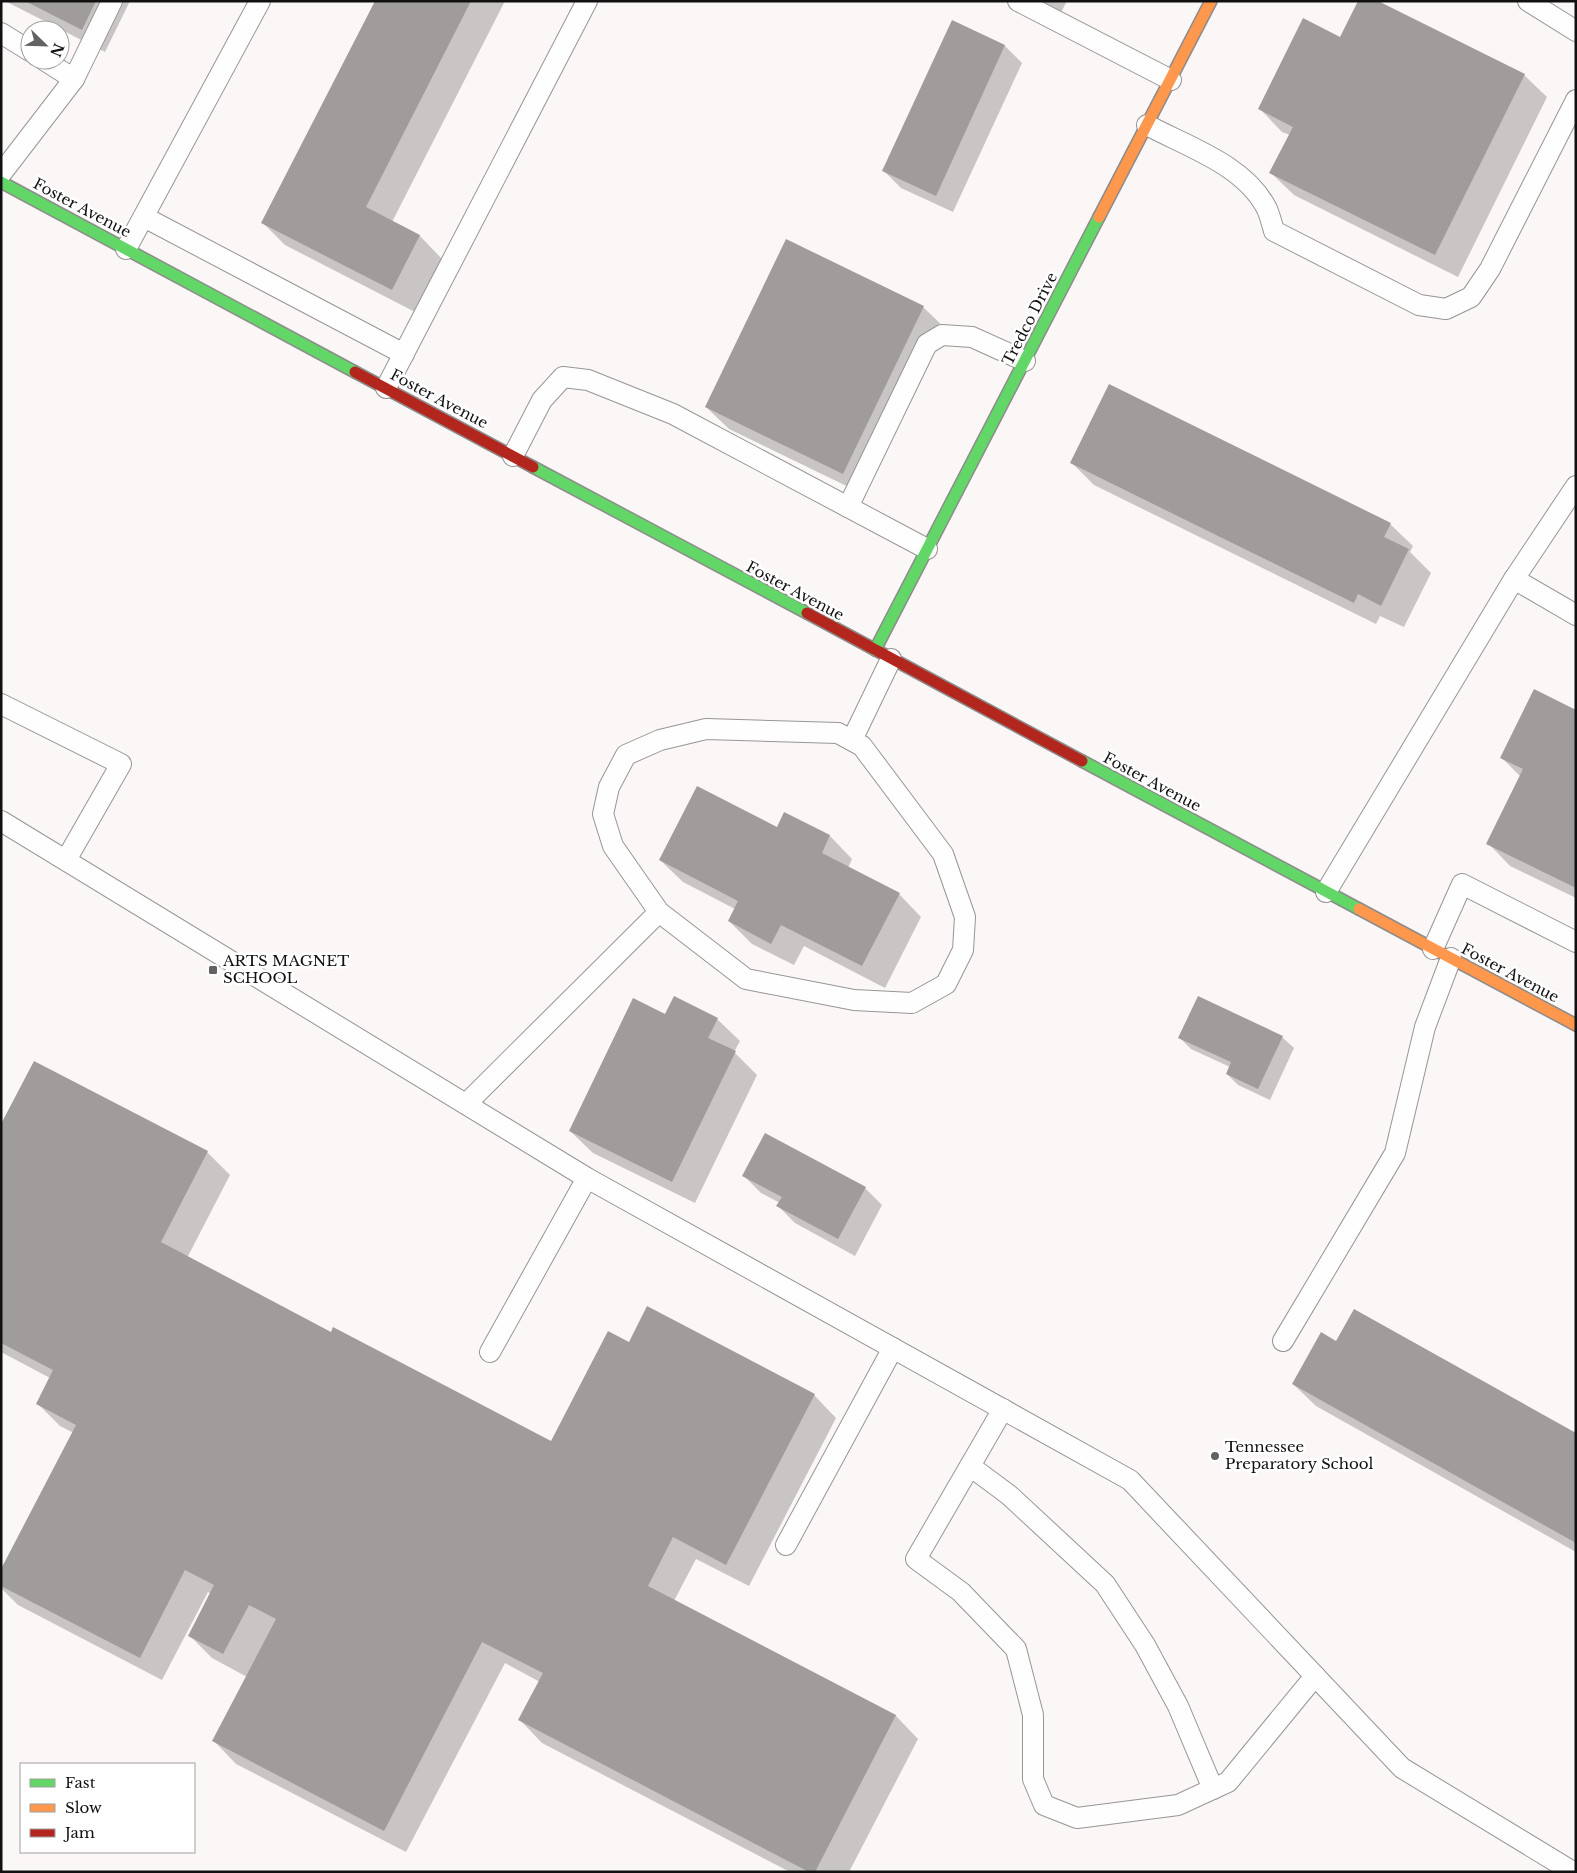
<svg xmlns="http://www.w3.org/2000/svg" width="1577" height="1873" viewBox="0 0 1577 1873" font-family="'Libre Baskerville',serif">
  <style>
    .shadow { fill: #0003 }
    .building { fill: #a09c9c }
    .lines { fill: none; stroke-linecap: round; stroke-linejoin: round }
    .lane-casing { stroke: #979595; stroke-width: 22 }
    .fast-casing { stroke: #8d8b8b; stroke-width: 14 }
    .slow-casing { stroke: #8d8b8b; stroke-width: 14 }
    .jam-casing { stroke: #8d8b8b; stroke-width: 14 }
    .lane { stroke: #fffefe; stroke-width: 20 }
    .fast { stroke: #63d668; stroke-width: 11 }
    .slow { stroke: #ff974d; stroke-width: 11 }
    .jam { stroke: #b3261e; stroke-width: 11 }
    .poi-dot { fill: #636262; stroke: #fff; stroke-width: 2 }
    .labels { text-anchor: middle; stroke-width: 5; stroke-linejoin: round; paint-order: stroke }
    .street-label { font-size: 15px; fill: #111; stroke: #fff }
    .poi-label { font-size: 15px; fill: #111; stroke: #fff; text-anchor: start }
  </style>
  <rect width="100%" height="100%" fill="#fcf7f7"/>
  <g class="shadow">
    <polygon points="5,1 130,1 105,52"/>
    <polygon points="376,1 505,1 392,222 420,236 442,259 415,312 285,245 263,223"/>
    <polygon points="1025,1 1067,1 1058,18"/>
    <polygon points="953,21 1005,46 1022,63 953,212 901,188 884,171"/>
    <polygon points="1341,38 1524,75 1547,97 1458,277 1294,195 1271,173 1290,135 1282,132 1260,109"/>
    <polygon points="923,307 946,329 865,495 729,429 706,407"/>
    <polygon points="1072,463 1390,524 1413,546 1410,552 1431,573 1404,627 1380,616 1376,624 1094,485"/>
    <polygon points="1576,711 1576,898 1510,866 1488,843 1521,777 1502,758"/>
    <polygon points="785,813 830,836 852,859 848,868 899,894 921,917 885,988 804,946 794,965 752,944 729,921 735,909 683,882 660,860 777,828"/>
    <polygon points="666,1016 717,1019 740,1041 734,1052 757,1075 695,1203 593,1153 570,1131"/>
    <polygon points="1282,1037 1294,1048 1270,1100 1238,1085 1227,1074 1230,1067 1191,1049 1180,1038"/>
    <polygon points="1,1127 207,1152 230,1175 187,1258 331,1333 552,1442 629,1344 814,1395 836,1418 749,1586 696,1559 674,1601 896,1716 918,1739 849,1872 790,1872 542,1743 520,1720 540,1682 505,1663 406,1852 236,1764 214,1741 247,1677 212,1658 189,1635 211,1594 208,1592 162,1680 18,1605 1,1588 1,1572 74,1433 60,1426 37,1403 50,1378 1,1352"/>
    <polygon points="744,1176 865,1188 882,1205 855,1256 795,1223 778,1206 780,1203 761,1193"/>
    <polygon points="1337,1343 1576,1435 1576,1552 1316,1406 1293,1384"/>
  </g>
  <g class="building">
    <polygon points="25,1 96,1 82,30"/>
    <polygon points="375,1 471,1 366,207 420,235 392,290 261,223"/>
    <polygon points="1358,1 1378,1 1525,74 1435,255 1269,173 1293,127 1258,109 1303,18 1340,37"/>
    <polygon points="952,20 1005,45 936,196 882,171"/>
    <polygon points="786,239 924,306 843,474 705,407"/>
    <polygon points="1109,384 1391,523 1384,537 1409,549 1381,606 1358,594 1354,603 1070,463"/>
    <polygon points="1534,689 1576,710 1576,888 1486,844 1523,769 1500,758"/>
    <polygon points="697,786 777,827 784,812 830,835 822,853 900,893 862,966 781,925 771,944 728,921 738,901 659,860"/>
    <polygon points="674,996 718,1018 708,1038 736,1051 672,1182 569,1131 633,998 665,1014"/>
    <polygon points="1198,996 1283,1036 1258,1089 1226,1074 1231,1062 1178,1038"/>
    <polygon points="34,1061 208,1151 161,1242 331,1332 333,1327 551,1441 608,1331 629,1342 647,1306 815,1394 726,1565 673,1537 648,1586 896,1715 815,1872 809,1872 518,1720 543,1673 482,1642 384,1831 212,1741 276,1619 249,1605 223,1654 188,1636 214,1585 185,1570 140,1658 1,1586 1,1569 76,1425 36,1404 53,1370 1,1343 1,1124"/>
    <polygon points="765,1133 866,1187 838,1239 776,1206 782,1197 742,1176"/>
    <polygon points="1354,1309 1576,1433 1576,1543 1292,1384 1321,1332 1336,1341"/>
  </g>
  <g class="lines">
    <defs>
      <g id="lane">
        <polyline points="1018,1 1171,80"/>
        <polyline points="1528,1 1576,31"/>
        <polyline points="1,33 30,51"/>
        <polyline points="44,60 74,79 112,1"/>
        <path d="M 1147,125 C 1188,147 1245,165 1267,209 C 1270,216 1272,224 1274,231 L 1419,305 L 1446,309 L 1471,297 L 1490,269 L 1576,100"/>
        <polyline points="1,174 74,79"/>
        <polyline points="144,217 404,354"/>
        <polyline points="126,249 260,1"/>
        <polyline points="386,388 587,1"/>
        <polyline points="513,456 542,400 563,377 588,380 673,414 927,549"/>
        <polyline points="848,507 927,344 942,335 972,337 1025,361"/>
        <polyline points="1514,579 1576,615"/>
        <polyline points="1,704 121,764 66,860"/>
        <polyline points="852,740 891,659"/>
        <polyline points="1,821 587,1178 1130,1480 1402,1768 1573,1872"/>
        <polyline points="1326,892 1514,579 1576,486"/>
        <polyline points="1433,949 1462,884 1576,942"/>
        <polyline points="466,1104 659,912 613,846 603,814 609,787 626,755 660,740 706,729 838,733 862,746 943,854 965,917 963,950 946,984 912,1003 854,1000 746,979 659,912"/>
        <polyline points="1283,1341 1395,1153 1425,1027 1451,958"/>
        <polyline points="490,1352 587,1178"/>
        <polyline points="1003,1409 916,1559 961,1592 1016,1649 1033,1715 1033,1779 1044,1805 1077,1818 1178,1805 1228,1782 1315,1676"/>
        <polyline points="970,1466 1009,1495 1105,1584 1145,1645 1178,1706 1213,1789"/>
        <polyline points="786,1545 893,1348"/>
      </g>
      <g id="fast">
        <polyline points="1,182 355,372"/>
        <polyline points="533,467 807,613"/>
        <polyline points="875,650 1099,217"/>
        <polyline points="1082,761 1359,909"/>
      </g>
      <g id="slow">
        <polyline points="1099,217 1211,1"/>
        <polyline points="1359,909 1576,1025"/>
      </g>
      <g id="jam">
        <polyline points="355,372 533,467"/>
        <polyline points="807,613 1082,761"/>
      </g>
    </defs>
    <use href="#lane" class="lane-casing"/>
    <use href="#fast" class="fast-casing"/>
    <use href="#slow" class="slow-casing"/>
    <use href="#jam" class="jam-casing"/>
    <use href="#lane" class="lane"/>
    <use href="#fast" class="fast"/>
    <use href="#slow" class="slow"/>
    <use href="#jam" class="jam"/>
  </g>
  <g class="poi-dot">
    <rect x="208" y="965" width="10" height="10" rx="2.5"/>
    <circle cx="1215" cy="1456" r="5"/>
  </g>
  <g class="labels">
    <g class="street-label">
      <text transform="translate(82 208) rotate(28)" y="5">Foster Avenue</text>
      <text transform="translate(1030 319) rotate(-63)" y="5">Tredco Drive</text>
      <text transform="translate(439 399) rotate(28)" y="5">Foster Avenue</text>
      <text transform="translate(795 591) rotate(28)" y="5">Foster Avenue</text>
      <text transform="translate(1152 782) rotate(28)" y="5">Foster Avenue</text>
      <text transform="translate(1510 973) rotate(28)" y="5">Foster Avenue</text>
    </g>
    <g class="poi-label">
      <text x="223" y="966">ARTS MAGNET<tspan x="223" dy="17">SCHOOL</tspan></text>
      <text x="1225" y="1452">Tennessee<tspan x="1225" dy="17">Preparatory School</tspan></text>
    </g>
  </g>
  <rect width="1577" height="1873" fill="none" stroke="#111111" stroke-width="5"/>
  <rect x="20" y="1763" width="175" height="90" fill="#ffffff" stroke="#a0a0a0"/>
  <rect x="30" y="1779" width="25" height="8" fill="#63d668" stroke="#a0a0a0"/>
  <text x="65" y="1788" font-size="15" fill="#111111">Fast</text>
  <rect x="30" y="1804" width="25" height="8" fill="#ff974d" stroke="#a0a0a0"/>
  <text x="65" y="1813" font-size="15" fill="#111111">Slow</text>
  <rect x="30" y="1829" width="25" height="8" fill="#b3261e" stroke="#a0a0a0"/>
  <text x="65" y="1838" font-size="15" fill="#111111">Jam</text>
  <g transform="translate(45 45) rotate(113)"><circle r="24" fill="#ffffff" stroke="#a0a0a0"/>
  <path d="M0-4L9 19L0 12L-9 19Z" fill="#636262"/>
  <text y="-8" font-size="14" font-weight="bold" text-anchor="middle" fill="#111111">N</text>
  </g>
</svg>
